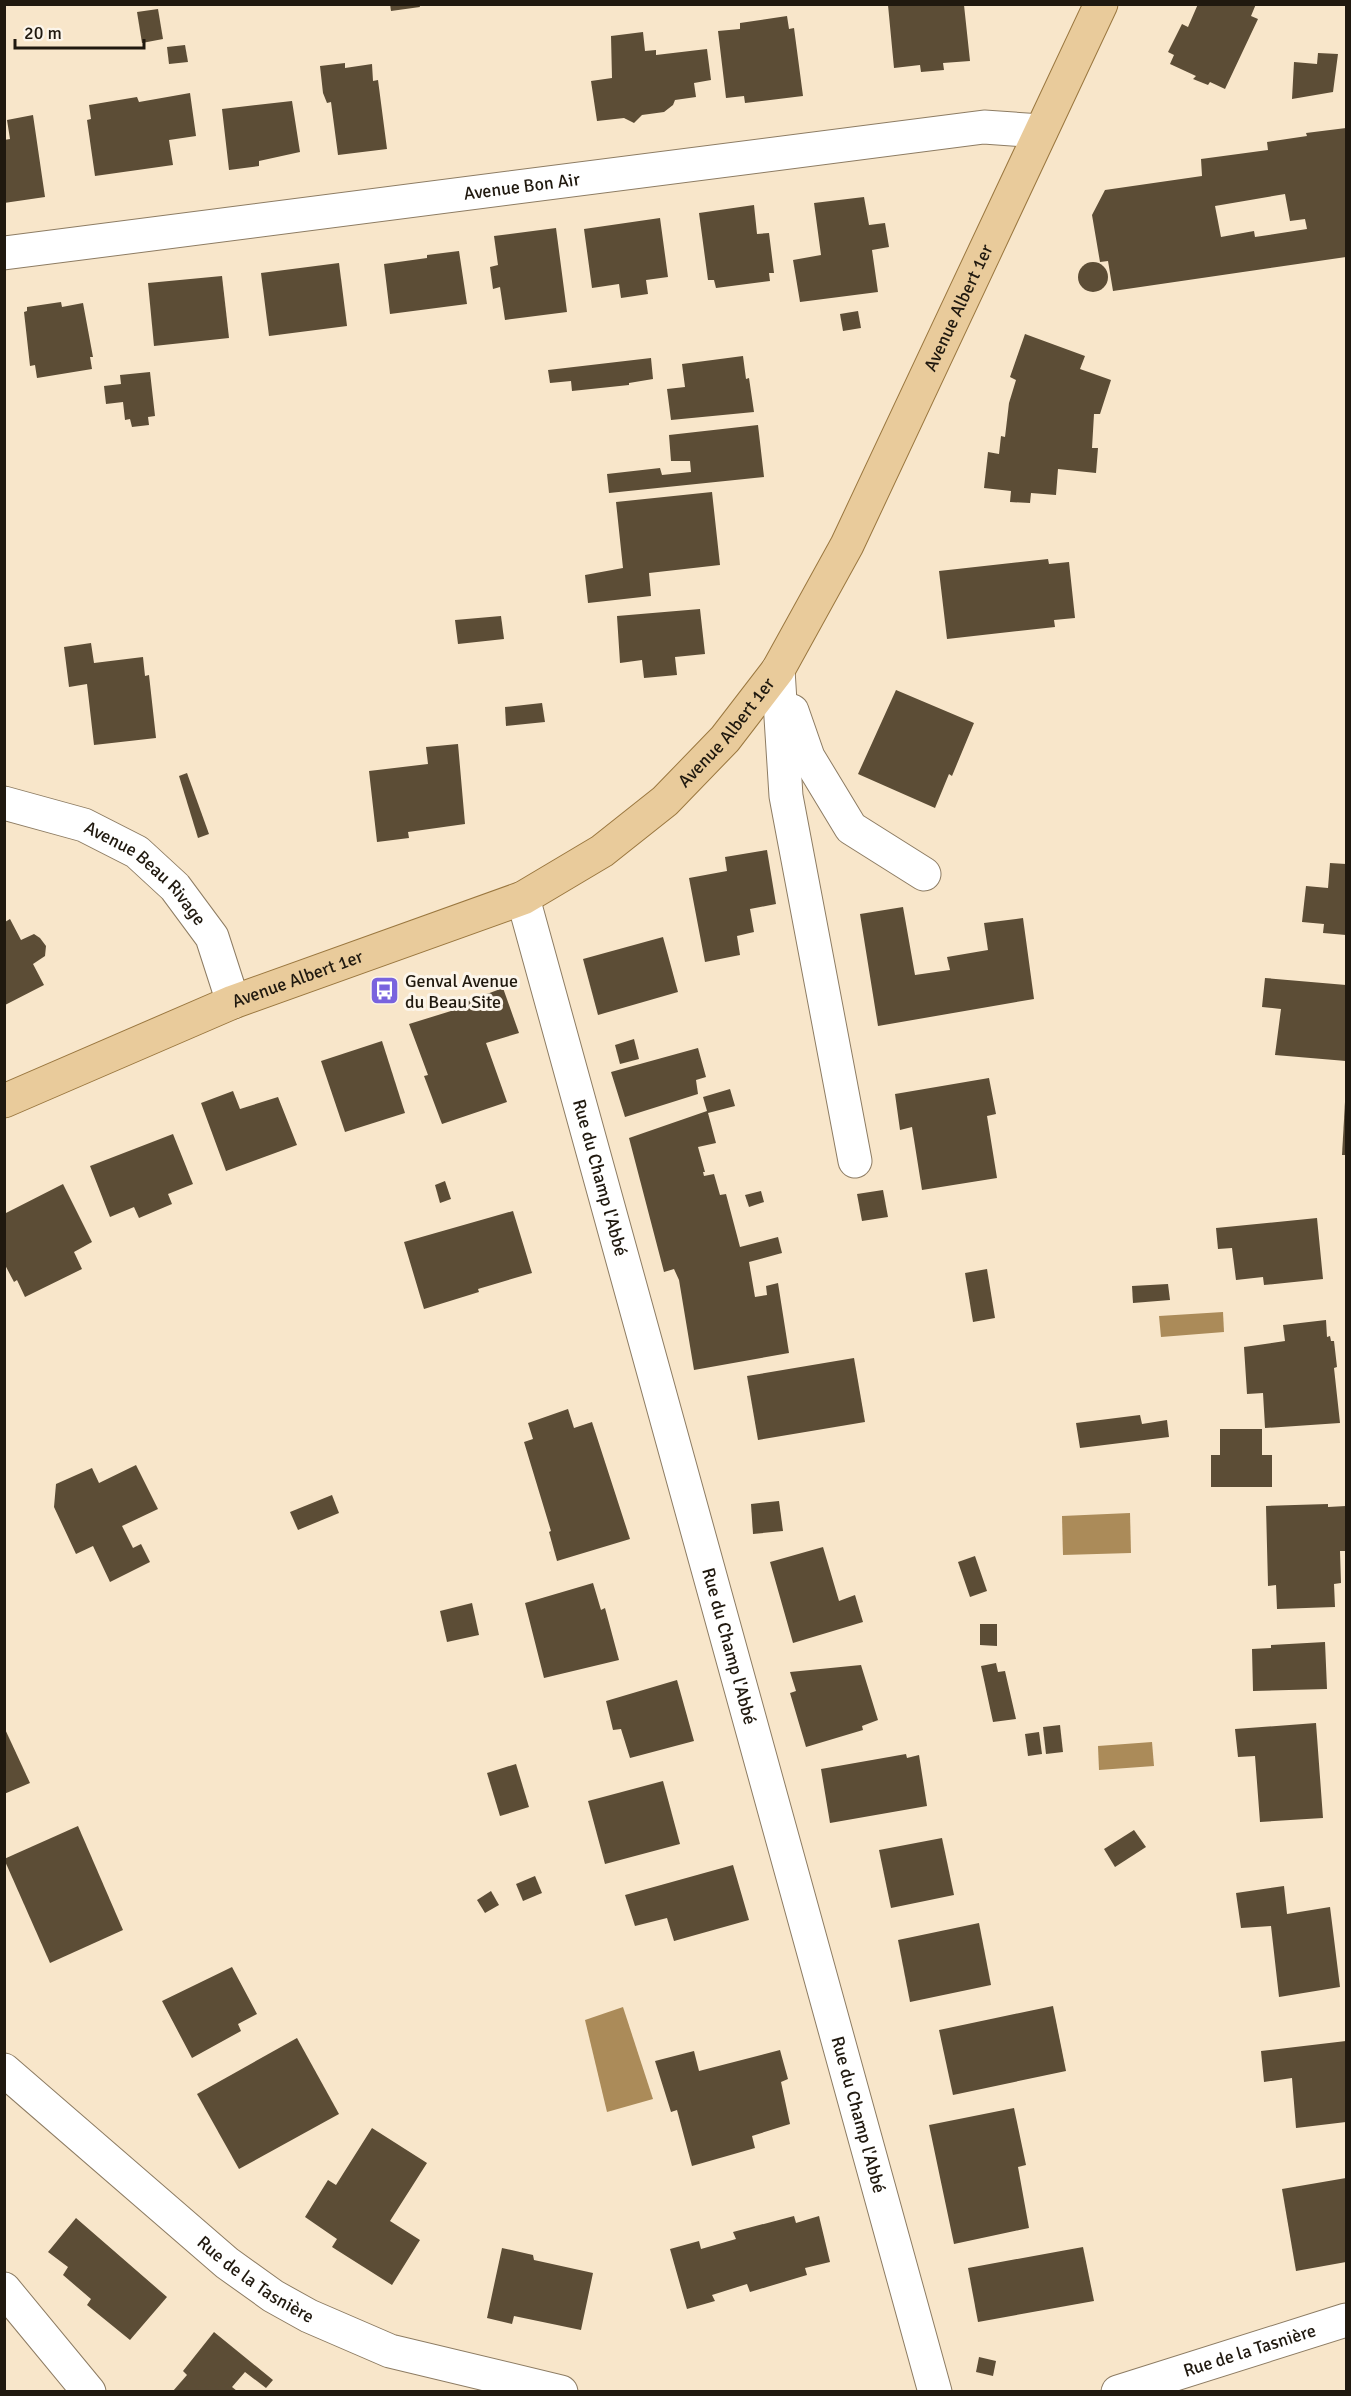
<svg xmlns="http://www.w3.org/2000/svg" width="1351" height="2396" viewBox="0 0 1351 2396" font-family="Signika,sans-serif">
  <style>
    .water { fill: #ab8b59 }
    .building { fill: #5c4d36; fill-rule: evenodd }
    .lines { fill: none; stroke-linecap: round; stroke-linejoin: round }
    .minor-casing { stroke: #8d7c63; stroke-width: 35 }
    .major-casing { stroke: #9a773f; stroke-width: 35 }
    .minor { stroke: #fff; stroke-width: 33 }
    .major { stroke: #e9cb9b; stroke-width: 33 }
    .labels { text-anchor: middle; stroke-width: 6; stroke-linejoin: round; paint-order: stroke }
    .street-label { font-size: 18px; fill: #20190f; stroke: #fcf5ea }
    .poi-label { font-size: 18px; fill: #20190f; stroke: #fcf5ea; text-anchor: start }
  </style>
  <rect width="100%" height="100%" fill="#f8e6ca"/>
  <g class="water">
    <polygon points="1223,1312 1224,1332 1161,1337 1159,1316"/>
    <polygon points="1130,1513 1131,1553 1063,1555 1062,1516"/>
    <polygon points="1152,1742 1154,1766 1099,1770 1098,1746"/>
    <polygon points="623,2007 653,2099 607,2112 585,2020"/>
  </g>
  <g class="building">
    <polygon points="390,4 419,4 420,7 391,11"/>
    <polygon points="1198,4 1256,4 1251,16 1258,19 1225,89 1210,82 1208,85 1193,79 1196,76 1170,64 1174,55 1168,52 1182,24 1188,27"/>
    <polygon points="888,5 964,5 970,61 943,63 944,70 921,72 920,65 894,68"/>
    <polygon points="158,9 163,39 142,43 137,12"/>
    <polygon points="787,16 789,29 794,28 803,96 745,103 744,96 726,98 718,31 740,29 740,23"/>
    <polygon points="643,32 645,51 656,50 656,55 707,49 711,80 694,83 696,97 675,100 673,105 664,112 642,115 634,123 624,118 597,121 591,81 612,78 611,36"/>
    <polygon points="185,45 188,62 169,64 167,47"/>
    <polygon points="1318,53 1338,54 1333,92 1292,99 1294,62 1317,64"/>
    <polygon points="345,63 345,68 372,64 373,81 378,80 387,149 338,155 331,102 327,103 323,93 320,66"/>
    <polygon points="190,93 196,136 169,140 173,165 95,176 87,120 91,119 89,105 137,97 139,102"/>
    <polygon points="292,101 300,152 259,161 259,166 229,170 222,109"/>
    <polygon points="33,115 45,197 4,203 4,140 10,139 7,120"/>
    <path d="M 1346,128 L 1346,257 L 1113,291 L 1108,261 L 1100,262 L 1092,215 L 1105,190 L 1202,176 L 1201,159 L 1268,150 L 1267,142 L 1307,136 L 1306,133 ZM 1285,194 L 1290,221 L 1305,219 L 1307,229 L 1255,237 L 1254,231 L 1221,237 L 1215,206 Z"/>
    <polygon points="864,197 869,225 885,223 889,247 872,250 878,292 800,302 793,260 821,255 814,203"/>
    <polygon points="754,205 757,234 769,233 774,273 769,273 770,281 716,288 714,280 708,280 699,213"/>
    <polygon points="660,218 668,277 646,280 648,294 621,298 619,284 592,288 584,229"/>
    <polygon points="556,228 567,312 505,320 500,287 493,289 490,267 498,265 494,236"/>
    <polygon points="459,251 467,304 390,314 384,264 427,258 427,255"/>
    <circle cx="1093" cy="277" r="15"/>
    <polygon points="339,263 347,326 269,336 261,273"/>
    <polygon points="222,276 229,338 154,346 148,283"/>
    <polygon points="61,302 62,307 83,303 93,357 90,357 92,369 37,378 35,365 30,366 24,312 27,311 27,307"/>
    <polygon points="858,311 861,328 843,331 840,314"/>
    <polygon points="1025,334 1085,356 1080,369 1111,380 1100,414 1094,414 1092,448 1098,448 1096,473 1058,469 1056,495 1031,493 1030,503 1010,502 1011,491 984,488 988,452 999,454 1001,436 1005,437 1009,403 1016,380 1010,377"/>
    <polygon points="743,356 746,379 749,378 754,412 671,420 667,389 685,387 682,364"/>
    <polygon points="651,358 653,379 629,383 629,385 572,391 571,381 550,383 548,370"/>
    <polygon points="150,372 155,416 148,417 149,425 132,427 130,419 125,420 123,402 106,404 104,386 121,384 120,375"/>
    <polygon points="758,425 764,477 609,493 607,474 660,468 662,475 691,472 690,461 671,461 669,435"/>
    <polygon points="712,492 720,565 649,573 651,596 588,603 585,575 623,568 616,502"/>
    <polygon points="1048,559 1049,564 1069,562 1075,618 1054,620 1055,627 947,639 939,571"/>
    <polygon points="700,609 705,654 675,657 677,675 644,678 642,660 620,663 617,616"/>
    <polygon points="501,616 504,639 458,644 455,620"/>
    <polygon points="91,643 94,663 143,657 145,676 149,675 156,738 94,745 87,684 69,687 64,647"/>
    <polygon points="896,690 974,723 952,776 949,774 935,808 858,774"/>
    <polygon points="542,703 545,722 506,726 505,707"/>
    <polygon points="458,744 465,824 408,832 409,838 377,842 369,771 428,764 426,747"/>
    <polygon points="187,773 209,834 198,838 179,776"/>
    <polygon points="767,850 776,904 750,909 754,932 737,936 740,955 705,962 689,878 727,871 725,857"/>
    <polygon points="1330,863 1346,864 1346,935 1323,933 1324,924 1302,922 1306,886 1328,888"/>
    <polygon points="903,907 915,975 950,970 947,957 988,950 984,923 1023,918 1034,999 878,1026 860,914"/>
    <polygon points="10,919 21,940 34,934 40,938 46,946 45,956 33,964 44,985 5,1005 5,922"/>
    <polygon points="663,937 678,992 598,1015 583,959"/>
    <polygon points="1265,978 1346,985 1346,1061 1275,1055 1281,1009 1262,1007"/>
    <polygon points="503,988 519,1033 486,1043 507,1102 442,1124 424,1076 428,1075 409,1024 451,1011 449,1008"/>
    <polygon points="634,1039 639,1059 620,1064 615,1045"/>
    <polygon points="382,1041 405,1113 345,1132 321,1061"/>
    <polygon points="698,1048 706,1077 696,1080 698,1094 625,1117 611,1072"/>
    <polygon points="989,1078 996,1114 987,1116 997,1178 922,1190 912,1127 900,1130 895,1094"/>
    <polygon points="730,1089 735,1106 708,1113 716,1143 698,1147 705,1172 703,1172 704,1176 714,1174 720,1195 726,1194 740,1247 778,1237 782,1253 749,1262 755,1297 767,1295 766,1286 778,1283 789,1353 694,1370 679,1280 674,1269 664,1272 629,1138 707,1111 703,1097"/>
    <polygon points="233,1091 240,1109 278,1097 297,1145 226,1171 201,1103"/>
    <polygon points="1345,1102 1346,1102 1346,1155 1342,1155"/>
    <polygon points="173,1134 193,1184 168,1194 172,1204 139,1218 134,1207 110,1217 90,1166"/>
    <polygon points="445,1181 451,1199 440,1203 435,1185"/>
    <polygon points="63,1184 92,1242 74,1252 82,1269 25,1297 17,1280 14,1282 4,1263 4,1214"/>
    <polygon points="883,1190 888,1217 862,1221 857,1194"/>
    <polygon points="761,1191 764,1202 749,1207 745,1195"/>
    <polygon points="513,1211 532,1273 478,1289 479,1292 424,1309 404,1242"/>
    <polygon points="1317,1218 1323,1279 1264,1285 1263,1277 1236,1280 1232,1248 1218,1249 1216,1228"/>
    <polygon points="987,1269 995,1318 973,1322 965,1273"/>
    <polygon points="1168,1284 1170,1300 1133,1303 1132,1286"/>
    <polygon points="1326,1320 1327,1337 1330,1336 1331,1341 1334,1341 1337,1367 1334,1368 1340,1423 1265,1428 1263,1393 1247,1394 1244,1347 1285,1341 1283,1325"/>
    <polygon points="854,1358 865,1422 758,1440 747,1376"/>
    <polygon points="568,1409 574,1428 592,1422 630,1539 557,1561 549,1532 551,1531 524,1442 533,1439 528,1423"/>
    <polygon points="1140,1415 1142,1424 1167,1420 1169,1437 1080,1448 1076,1423"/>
    <polygon points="1220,1429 1262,1429 1262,1455 1272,1455 1272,1487 1211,1487 1211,1455 1220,1455"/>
    <polygon points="136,1465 158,1509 122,1526 133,1548 141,1544 150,1562 110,1582 93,1546 76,1554 54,1507 56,1484 92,1468 99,1483"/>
    <polygon points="332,1495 339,1513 298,1530 290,1512"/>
    <polygon points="779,1501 783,1531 753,1534 751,1504"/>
    <polygon points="1328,1504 1328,1507 1346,1506 1346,1551 1340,1551 1341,1583 1334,1584 1335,1607 1277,1609 1276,1585 1268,1586 1266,1506"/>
    <polygon points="823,1547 839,1601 855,1595 863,1622 793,1643 770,1562"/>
    <polygon points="975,1556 987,1591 970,1597 958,1562"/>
    <polygon points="593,1583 601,1610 605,1608 619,1660 544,1678 525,1603"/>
    <polygon points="472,1603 479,1635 447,1642 440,1611"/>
    <polygon points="980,1624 997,1624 997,1646 980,1645"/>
    <polygon points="1325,1642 1327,1689 1253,1691 1252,1649 1271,1648 1271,1645"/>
    <polygon points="996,1663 998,1672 1005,1671 1016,1719 993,1722 981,1666"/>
    <polygon points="861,1665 878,1720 862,1726 863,1730 806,1747 790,1693 796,1691 790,1672"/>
    <polygon points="677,1680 694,1741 630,1758 621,1729 613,1730 606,1701"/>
    <polygon points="1316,1723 1323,1818 1260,1822 1255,1756 1238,1757 1235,1729"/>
    <polygon points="1060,1725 1063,1752 1046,1754 1043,1727"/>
    <polygon points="4,1727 30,1783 4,1794"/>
    <polygon points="1039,1732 1042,1754 1028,1756 1025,1734"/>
    <polygon points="906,1754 907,1758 919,1755 927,1806 830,1823 821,1769"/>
    <polygon points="516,1764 529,1807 500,1816 487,1773"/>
    <polygon points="663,1781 680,1844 605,1864 588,1801"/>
    <polygon points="78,1826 123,1930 50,1963 4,1859"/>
    <polygon points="1134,1830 1146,1847 1115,1867 1104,1849"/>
    <polygon points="942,1838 954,1895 891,1908 879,1850"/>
    <polygon points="733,1865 749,1920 674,1941 667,1918 635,1926 625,1895"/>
    <polygon points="535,1876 542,1893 523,1901 516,1884"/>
    <polygon points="1284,1886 1287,1914 1330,1907 1340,1987 1279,1997 1271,1926 1241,1928 1236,1893"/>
    <polygon points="491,1891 499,1905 485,1913 477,1900"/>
    <polygon points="979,1923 991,1985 910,2002 898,1940"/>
    <polygon points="232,1967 257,2014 238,2024 241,2031 192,2058 162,2001"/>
    <polygon points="1053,2006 1066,2071 953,2095 939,2030"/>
    <polygon points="297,2038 339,2114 239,2169 197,2094"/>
    <polygon points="1346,2041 1346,2122 1296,2128 1292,2078 1264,2082 1261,2051"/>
    <polygon points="780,2050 788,2079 781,2082 790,2124 752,2136 755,2148 692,2166 677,2110 671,2112 655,2061 694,2051 699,2071"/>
    <polygon points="1014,2108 1026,2165 1018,2167 1029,2228 954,2244 929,2125"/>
    <polygon points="372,2128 427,2163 390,2221 420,2240 392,2285 332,2247 337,2239 305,2217 328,2180 336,2185"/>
    <polygon points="1346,2178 1346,2262 1296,2271 1282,2189"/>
    <polygon points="794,2216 796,2223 819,2216 830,2262 805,2268 807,2275 750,2292 747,2284 712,2295 715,2301 687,2309 670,2249 699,2241 701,2249 736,2239 733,2232"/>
    <polygon points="76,2218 167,2297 130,2340 87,2305 91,2299 63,2275 68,2267 48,2252"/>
    <polygon points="1083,2247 1094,2301 978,2322 968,2268"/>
    <polygon points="502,2248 533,2255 534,2260 593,2273 581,2330 514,2316 512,2324 487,2318"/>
    <polygon points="214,2332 273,2380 266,2388 245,2372 232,2387 237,2391 173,2391 187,2375 183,2371"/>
    <polygon points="979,2357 996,2361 993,2376 976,2372"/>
  </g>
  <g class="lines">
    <defs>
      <g id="minor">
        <path id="s1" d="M 4,253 L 984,127 L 1041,131"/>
        <polyline points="778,670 786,796 855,1161"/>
        <polyline points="792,711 808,757 851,828 924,874"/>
        <path id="s2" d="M 4,803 L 84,825 L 137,852 L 175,887 L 212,937 L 233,1002"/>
        <path id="s3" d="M 523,898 L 935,2392"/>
        <path id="s4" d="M 4,2070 L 227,2263 L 273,2296 L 309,2316 L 390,2351 L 561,2392"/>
        <polyline points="4,2289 89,2392"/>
        <path id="s5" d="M 1118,2392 L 1346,2320"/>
      </g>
      <g id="major">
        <path id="s6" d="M 4,1101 L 233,1002 L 523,898 L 602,851 L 665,801 L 725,739 L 778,670 L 847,545 L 1101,4"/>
      </g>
    </defs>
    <use href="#minor" class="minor-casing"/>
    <use href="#major" class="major-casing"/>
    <use href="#minor" class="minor"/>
    <use href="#major" class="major"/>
  </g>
  <defs>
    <symbol id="bus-square" viewBox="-11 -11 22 22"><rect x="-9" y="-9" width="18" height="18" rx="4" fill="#7963de" stroke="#fcf5ea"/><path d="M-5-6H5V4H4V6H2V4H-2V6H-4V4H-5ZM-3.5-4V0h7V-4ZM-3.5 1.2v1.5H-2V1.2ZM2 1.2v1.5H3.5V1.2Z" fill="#fff"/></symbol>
  </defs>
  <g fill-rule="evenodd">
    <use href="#bus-square" x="368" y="974" width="33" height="33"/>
  </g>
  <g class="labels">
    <g class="street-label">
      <text dy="6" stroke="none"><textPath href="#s1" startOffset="522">Avenue Bon Air</textPath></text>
      <text dy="6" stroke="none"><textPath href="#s6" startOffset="1308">Avenue Albert 1er</textPath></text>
      <text dy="6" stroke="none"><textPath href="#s6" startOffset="822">Avenue Albert 1er</textPath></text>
      <text dy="6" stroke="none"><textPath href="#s2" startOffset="162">Avenue Beau Rivage</textPath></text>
      <text dy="6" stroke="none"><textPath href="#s6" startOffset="318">Avenue Albert 1er</textPath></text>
      <text dy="6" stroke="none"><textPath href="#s3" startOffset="290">Rue du Champ l'Abbé</textPath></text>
      <text dy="6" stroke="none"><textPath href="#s3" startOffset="776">Rue du Champ l'Abbé</textPath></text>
      <text dy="6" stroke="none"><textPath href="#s3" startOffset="1262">Rue du Champ l'Abbé</textPath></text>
      <text dy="6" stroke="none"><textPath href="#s4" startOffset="328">Rue de la Tasnière</textPath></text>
      <text dy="6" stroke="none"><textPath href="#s5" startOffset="138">Rue de la Tasnière</textPath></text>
    </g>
    <g class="poi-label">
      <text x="405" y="987">Genval Avenue<tspan x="405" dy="21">du Beau Site</tspan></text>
    </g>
  </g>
  <rect width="1351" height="2396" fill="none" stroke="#20190f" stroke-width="12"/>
  <path d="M15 39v9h129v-9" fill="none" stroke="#20190f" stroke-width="3"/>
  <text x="24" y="39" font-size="18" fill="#20190f" stroke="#fcf5ea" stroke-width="4.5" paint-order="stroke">20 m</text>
</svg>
